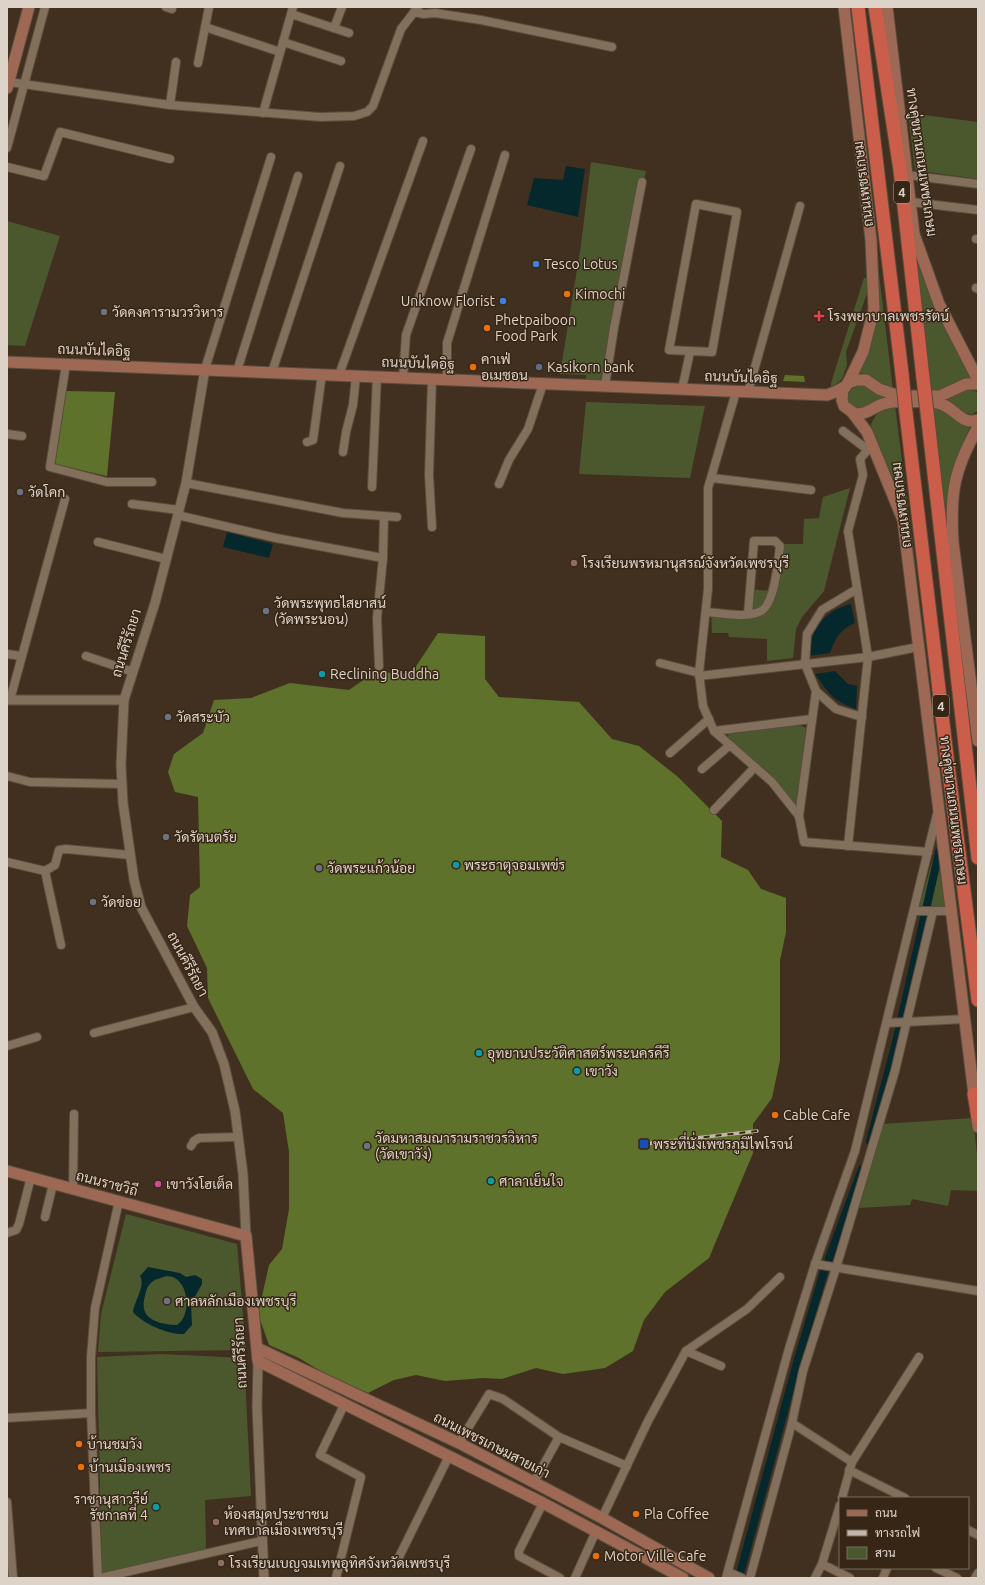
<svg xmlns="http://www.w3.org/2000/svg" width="985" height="1585" viewBox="0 0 985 1585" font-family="Ubuntu,Sarabun,sans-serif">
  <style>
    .green { fill: #4b582e }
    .forest { fill: #5e722b }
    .water { fill: #05282d; fill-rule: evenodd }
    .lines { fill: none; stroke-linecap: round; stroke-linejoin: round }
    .canal { stroke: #05282d; stroke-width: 8 }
    .minor-casing { stroke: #5a4c3d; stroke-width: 10 }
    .tertiary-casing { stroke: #5a4c3d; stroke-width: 11 }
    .secondary-casing { stroke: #5a4c3d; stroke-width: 13 }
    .trunk-casing { stroke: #5a4c3d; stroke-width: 15 }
    .minor { stroke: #826f5c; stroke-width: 8 }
    .tertiary { stroke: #826f5c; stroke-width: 9 }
    .secondary { stroke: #9d6955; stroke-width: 11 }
    .trunk { stroke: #ca5e4a; stroke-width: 13 }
    .rail-casing { stroke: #c3b7ac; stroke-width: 3.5 }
    .rail { stroke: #372615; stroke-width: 2; stroke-dasharray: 6; stroke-linecap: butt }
    .trunk-bridge-casing { stroke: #5a4c3d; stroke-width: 15; stroke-linecap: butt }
    .trunk-bridge { stroke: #ca5e4a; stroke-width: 13 }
    .shop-dot { fill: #3f7fe0; stroke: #372615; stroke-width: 1.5 }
    .food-dot { fill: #e8710a; stroke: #372615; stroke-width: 1.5 }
    .worship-dot { fill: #6b7280; stroke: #372615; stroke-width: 1.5 }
    .health-dot { fill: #e0444e; stroke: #372615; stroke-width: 1.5 }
    .service-dot { fill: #5c6f8a; stroke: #372615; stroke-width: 1.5 }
    .education-dot { fill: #8d6e63; stroke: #372615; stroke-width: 1.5 }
    .culture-dot { fill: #0f9aa8; stroke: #372615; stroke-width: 1.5 }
    .transit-dot { fill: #1a4fb4; stroke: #372615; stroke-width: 1.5 }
    .hotel-dot { fill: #d1479c; stroke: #372615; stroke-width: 1.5 }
    .labels { text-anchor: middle; stroke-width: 3; stroke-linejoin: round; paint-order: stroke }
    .shield { fill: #372615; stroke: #ac9f93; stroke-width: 1 }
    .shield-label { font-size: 13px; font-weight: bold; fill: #ded3c9 }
    .street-label { font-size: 14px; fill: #ded3c9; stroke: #372615 }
    .poi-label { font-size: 14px; fill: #ded3c9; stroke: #372615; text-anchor: start }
  </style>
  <rect width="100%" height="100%" fill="#41301f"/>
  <g class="green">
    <polygon points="908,113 978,122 978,179 915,170"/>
    <polygon points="591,162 646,171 604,382 586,380 586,375 560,374 581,245"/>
    <polygon points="7,221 60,236 25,346 7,345"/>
    <polygon points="909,224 972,379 963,379 952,387 932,391 928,379"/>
    <path d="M 878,266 L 893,390 C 880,385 872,377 859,372 C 878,334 877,307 878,266 Z"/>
    <polygon points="864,278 867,278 870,285 846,352 847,365 842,379 831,388 831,383"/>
    <path d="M 858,385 L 865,385 L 887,398 C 879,401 868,410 860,409 C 844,409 845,390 858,385 Z"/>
    <polygon points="967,389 978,392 978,411 972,414 965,413 956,407 936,399 949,398"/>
    <polygon points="586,402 705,406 690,478 579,474"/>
    <path d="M 895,406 L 918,587 L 907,527 L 871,425 C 875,413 883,408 895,406 Z"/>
    <path d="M 933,407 C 949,410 955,422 970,427 L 958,455 L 951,479 L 952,554 L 937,468 L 931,414 Z"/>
    <polygon points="850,488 824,591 802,617 796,629 793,658 767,661 767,639 729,637 728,633 712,633 711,608 746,611 748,589 770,591 777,544 803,544 804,519 819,518 823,497"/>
    <polygon points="799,725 806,728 797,803 794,805 727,738 729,734"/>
    <polygon points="936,849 946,910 918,910"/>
    <polygon points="973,1118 978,1164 978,1191 951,1190 948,1206 912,1199 910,1205 859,1208 882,1124"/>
    <polygon points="126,1214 237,1244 246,1350 98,1352 101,1314"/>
    <polygon points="161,1354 244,1358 251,1496 205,1500 206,1550 102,1573 97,1357"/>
  </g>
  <g class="forest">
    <polygon points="785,375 804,376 805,382 783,381"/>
    <polygon points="65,391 115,392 107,476 54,464"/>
    <polygon points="438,633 485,636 485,679 499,697 579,702 612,739 639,746 678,777 722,821 721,857 748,870 761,889 786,898 786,932 780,960 780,1060 772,1098 753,1124 753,1153 709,1258 665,1292 644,1320 633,1351 605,1368 563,1374 536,1368 502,1379 483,1378 445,1381 416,1375 394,1380 368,1393 332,1378 299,1358 269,1345 258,1314 269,1265 282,1249 289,1209 289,1152 283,1113 253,1089 208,998 207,968 187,926 190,895 200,887 198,797 175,792 168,772 174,754 203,733 214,700 251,698 290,683 349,690 375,672 411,674"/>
  </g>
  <g class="water">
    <polygon points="566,166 585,169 578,217 527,205 534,178 563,180"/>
    <polygon points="227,532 273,544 269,558 223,547"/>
    <path d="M 851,604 L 855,623 C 840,629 835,639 830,653 L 809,656 C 811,629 823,611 851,604 Z"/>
    <path d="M 835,671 L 848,684 L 857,686 L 856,709 C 833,701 829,694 815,674 Z"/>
    <path d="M 148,1267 L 180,1273 L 186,1277 L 195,1275 L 202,1279 L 202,1284 L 191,1304 L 192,1325 L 184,1334 C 169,1335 143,1324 133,1312 C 134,1301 146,1286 140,1276 ZM 166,1276 C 190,1276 192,1316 177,1325 C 158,1324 138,1319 145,1296 C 146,1291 147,1286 152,1282 C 155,1279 162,1278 166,1276 Z"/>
  </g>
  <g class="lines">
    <g class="canal">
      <polyline points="870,1141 897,1038 939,852"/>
      <polyline points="741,1570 797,1363 824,1272 862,1169"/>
    </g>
    <defs>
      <g id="minor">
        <polyline points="166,7 172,9"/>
        <polyline points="414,12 424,14 435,13 481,20 612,47"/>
        <polyline points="291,14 349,33"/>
        <polyline points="205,27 280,52"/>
        <polyline points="334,28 342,7"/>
        <polyline points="283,42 341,61"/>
        <polyline points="198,63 209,7"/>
        <polyline points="9,82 170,105 320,117 354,116 367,112 373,106 401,29 418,7"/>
        <polyline points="170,105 176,62"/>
        <polyline points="263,113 293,7"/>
        <polyline points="7,148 45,7"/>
        <polyline points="7,167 44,176 60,132 170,159"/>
        <polyline points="907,175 978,184"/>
        <polyline points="911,202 978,210"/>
        <polygon points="696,204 737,212 712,352 669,350"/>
        <polyline points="976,239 978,239"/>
        <polyline points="976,288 978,289"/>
        <polyline points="66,364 50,467 107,482 152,482"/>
        <polyline points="205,369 271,157"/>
        <polyline points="237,371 298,176"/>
        <polyline points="272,372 340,166"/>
        <polyline points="339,375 423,141"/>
        <polyline points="403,378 406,335 471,149"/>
        <polyline points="432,379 429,475 432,527"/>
        <polyline points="447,379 447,343 505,155"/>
        <polyline points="605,386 614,328 642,182"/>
        <polyline points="682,389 690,352"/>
        <polyline points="736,392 708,488 708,589 699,673 703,706 714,731 772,782 799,816 804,842 928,852"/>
        <polyline points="748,392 800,206"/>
        <polyline points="843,431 868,450"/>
        <polyline points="7,434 22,436"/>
        <polyline points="307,442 313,440 322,374"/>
        <polyline points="343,452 346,432 353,405 356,376"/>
        <polyline points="712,478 811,490"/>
        <polyline points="186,483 343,513 397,517"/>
        <polyline points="499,484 509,460 528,429 543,384"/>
        <polyline points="372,487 377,376"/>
        <polyline points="132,504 179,510"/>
        <polyline points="177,515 276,538 383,558"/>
        <polyline points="98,542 166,559"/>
        <polyline points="857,589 822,610 807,634 805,664 816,691 836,709 862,717"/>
        <path d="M 706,612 C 722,613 744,618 759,612 C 775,606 778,562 780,546 L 775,541 L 754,541 L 748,614"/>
        <polyline points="7,654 21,656"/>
        <polyline points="86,656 133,672"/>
        <polyline points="660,663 699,673"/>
        <polyline points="379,666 377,618 383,558 384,516"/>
        <polyline points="699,676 868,657 918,647"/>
        <polyline points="10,700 65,499"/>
        <polyline points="714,731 812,719"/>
        <polyline points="670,753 709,719"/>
        <polyline points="702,769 730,745"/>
        <polyline points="7,776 30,782 122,784"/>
        <polyline points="714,810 755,767"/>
        <polyline points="799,816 816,691"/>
        <polyline points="848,846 868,657 848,531 863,475 860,459 872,445"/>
        <polyline points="7,862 45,871 55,865 59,850 66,849 130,855"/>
        <polyline points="45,871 61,945"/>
        <polyline points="914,911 952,911"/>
        <polyline points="887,1023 965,1019"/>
        <polyline points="94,1033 194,1007"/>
        <polyline points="7,1046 37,1037"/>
        <polyline points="191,1146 194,1141 199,1138 238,1137"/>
        <polyline points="73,1189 74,1114"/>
        <polyline points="45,1217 53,1184"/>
        <polyline points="7,1233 16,1230 19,1224 31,1177"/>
        <polyline points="815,1264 978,1291"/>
        <polyline points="686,1351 721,1366"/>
        <polyline points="7,1418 91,1413"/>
        <polyline points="792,1423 852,1462 842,1498"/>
        <polyline points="459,1443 489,1394 503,1399 559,1437 627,1466"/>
        <polyline points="852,1462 919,1357"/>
        <polyline points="849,1470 905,1498"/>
        <polyline points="534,1482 559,1437"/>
        <polyline points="7,1502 13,1578"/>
        <polyline points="543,1503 519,1551 519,1556 560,1578"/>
        <polyline points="602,1518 648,1421 686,1351 747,1309 780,1277"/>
        <polyline points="968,1530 978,1535"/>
        <polyline points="399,1557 449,1456"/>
        <polyline points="822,1564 850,1578"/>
        <polyline points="936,1568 957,1578"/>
        <polyline points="728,1572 742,1578"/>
        <polyline points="98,1578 91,1413 91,1357 95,1308 119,1201"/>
        <polyline points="100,1578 261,1541"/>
        <polyline points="336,1578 361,1477 320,1455 344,1405"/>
        <polyline points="575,1578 596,1531"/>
        <polyline points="726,1578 788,1352 815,1264 855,1151 937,814"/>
        <polyline points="750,1578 792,1423 803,1371 836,1268 895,1071 933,911"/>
        <polyline points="815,1578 822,1564 840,1505"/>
        <polyline points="883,1578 887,1568"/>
        <polyline points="975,1578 978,1573"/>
      </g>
      <g id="tertiary">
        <polyline points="205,369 186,483 155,603 124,700 121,765 123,803 134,880 141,907 194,1007 212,1032 224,1064 235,1111 243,1174 246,1236"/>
        <polyline points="7,700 124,700"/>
        <polyline points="258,1361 257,1407 264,1578"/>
      </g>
      <g id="secondary">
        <polyline points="844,7 871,240 874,309 863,352 848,383"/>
        <polyline points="887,7 914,234 939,304 978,380"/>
        <polyline points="7,88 29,7"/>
        <polyline points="7,362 827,395 835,392 846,386"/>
        <path d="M 978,384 L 966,384 L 940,396 L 899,396 L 879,389 L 866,380 L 856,380 L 848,383 L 843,390 L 842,400 L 844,406 L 855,414 C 868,415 875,405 887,403 C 902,400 922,402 937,403 C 954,405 960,426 978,420"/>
        <polyline points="852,412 867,432 903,520 978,1127"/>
        <path d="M 978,427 C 954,470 950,492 953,542 L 978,741"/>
        <polyline points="7,1171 246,1236 258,1361 543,1503 683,1578"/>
        <polyline points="257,1348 459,1443 602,1518 709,1578"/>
      </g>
      <g id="trunk">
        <polyline points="858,7 902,374"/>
        <polyline points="875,7 900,170 923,378"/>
        <polyline points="927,412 978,858"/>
        <polyline points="906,413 948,765 978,1000"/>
        <polyline points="974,1094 978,1117"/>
      </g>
    </defs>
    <use href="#minor" class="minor-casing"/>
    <use href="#tertiary" class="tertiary-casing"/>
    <use href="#secondary" class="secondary-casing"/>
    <use href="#trunk" class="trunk-casing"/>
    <use href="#minor" class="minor"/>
    <use href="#tertiary" class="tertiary"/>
    <use href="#secondary" class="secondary"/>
    <use href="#trunk" class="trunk"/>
    <defs>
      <polyline id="rail" points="644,1144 757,1131"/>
    </defs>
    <use href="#rail" class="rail-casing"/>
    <use href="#rail" class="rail"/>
    <defs>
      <g id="trunk-bridge">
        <polyline points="902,374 906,413"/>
        <polyline points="923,378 927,412"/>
      </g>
    </defs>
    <use href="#trunk-bridge" class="trunk-bridge-casing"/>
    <use href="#trunk-bridge" class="trunk-bridge"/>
  </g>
  <g class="shop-dot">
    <circle cx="536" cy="264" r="4"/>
    <circle cx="503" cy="301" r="4"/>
  </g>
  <g class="food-dot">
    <circle cx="567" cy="294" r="4"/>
    <circle cx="487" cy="328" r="4"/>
    <circle cx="473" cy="367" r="4"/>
    <circle cx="775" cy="1115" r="4"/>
    <circle cx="79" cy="1444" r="4"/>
    <circle cx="81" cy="1467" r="4"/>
    <circle cx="636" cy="1514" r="4"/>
    <circle cx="596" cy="1556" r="4"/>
  </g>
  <g class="worship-dot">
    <circle cx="104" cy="312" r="4"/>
    <circle cx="20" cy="492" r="4"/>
    <circle cx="266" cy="611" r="4"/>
    <circle cx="168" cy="717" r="4"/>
    <circle cx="166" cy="837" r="4"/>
    <circle cx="319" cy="868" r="4"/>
    <circle cx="93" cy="902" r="4"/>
    <circle cx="367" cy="1146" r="4"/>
    <circle cx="167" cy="1301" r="4"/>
  </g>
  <path class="health-dot" d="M817 310h4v4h4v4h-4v4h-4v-4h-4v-4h4z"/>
  <circle class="service-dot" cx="539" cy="367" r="4"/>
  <g class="education-dot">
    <circle cx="574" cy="563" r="4"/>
    <circle cx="216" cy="1522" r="4"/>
    <circle cx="221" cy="1563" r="4"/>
  </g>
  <g class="culture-dot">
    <circle cx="322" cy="674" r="4"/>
    <circle cx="456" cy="865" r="4"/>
    <circle cx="479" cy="1053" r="4"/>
    <circle cx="577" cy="1071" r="4"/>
    <circle cx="491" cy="1181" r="4"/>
    <circle cx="156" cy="1507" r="4"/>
  </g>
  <rect class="transit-dot" x="639" y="1139" width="10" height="10" rx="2"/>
  <circle class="hotel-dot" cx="158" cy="1184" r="4"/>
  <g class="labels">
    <g class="shield">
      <rect x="894" y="181" width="16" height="22" rx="3"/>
      <rect x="933" y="695" width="16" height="22" rx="3"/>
    </g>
    <g class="shield-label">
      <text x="902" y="197">4</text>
      <text x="941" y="711">4</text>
    </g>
    <g class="street-label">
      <text transform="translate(922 162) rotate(82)" y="5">ทางคู่ขนานถนนเพชรเกษม</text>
      <text transform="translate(863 184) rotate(-97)" y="5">ถนนเพชรเกษม</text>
      <text transform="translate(94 350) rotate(2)" y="5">ถนนบันไดอิฐ</text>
      <text transform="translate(418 363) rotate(2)" y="5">ถนนบันไดอิฐ</text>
      <text transform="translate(741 377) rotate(2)" y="5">ถนนบันไดอิฐ</text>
      <text transform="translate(901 505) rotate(-97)" y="5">ถนนเพชรเกษม</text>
      <text transform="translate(126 643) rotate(-73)" y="5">ถนนคีรีรัถยา</text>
      <text transform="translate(954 810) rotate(83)" y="5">ทางคู่ขนานถนนเพชรเกษม</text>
      <text transform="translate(188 964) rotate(62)" y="5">ถนนคีรีรัถยา</text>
      <text transform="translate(107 1183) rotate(15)" y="5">ถนนราชวิถี</text>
      <text transform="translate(240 1353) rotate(-93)" y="5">ถนนคีรีรัถยา</text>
      <text transform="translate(492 1445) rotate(27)" y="5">ถนนเพชรเกษมสายเก่า</text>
    </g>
    <g class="poi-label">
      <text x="544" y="269">Tesco Lotus</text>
      <text x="575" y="299">Kimochi</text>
      <text x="495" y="306" text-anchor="end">Unknow Florist</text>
      <text x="112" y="317">วัดคงคารามวรวิหาร</text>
      <text x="828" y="321">โรงพยาบาลเพชรรัตน์</text>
      <text x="495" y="325">Phetpaiboon<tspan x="495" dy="16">Food Park</tspan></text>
      <text x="481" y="364">คาเฟ่<tspan x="481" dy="16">อเมซอน</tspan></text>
      <text x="547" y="372">Kasikorn bank</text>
      <text x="28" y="497">วัดโคก</text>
      <text x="582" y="568">โรงเรียนพรหมานุสรณ์จังหวัดเพชรบุรี</text>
      <text x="274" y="608">วัดพระพุทธไสยาสน์<tspan x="274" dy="16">(วัดพระนอน)</tspan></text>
      <text x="330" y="679">Reclining Buddha</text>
      <text x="176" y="722">วัดสระบัว</text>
      <text x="174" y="842">วัดรัตนตรัย</text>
      <text x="464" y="870">พระธาตุจอมเพข่ร</text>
      <text x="327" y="873">วัดพระแก้วน้อย</text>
      <text x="101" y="907">วัดข่อย</text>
      <text x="487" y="1058">อุทยานประวัติศาสตร์พระนครคีรี</text>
      <text x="585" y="1076">เขาวัง</text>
      <text x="783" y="1120">Cable Cafe</text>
      <text x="375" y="1143">วัดมหาสมณารามราชวรวิหาร<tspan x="375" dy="16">(วัดเขาวัง)</tspan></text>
      <text x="653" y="1149">พระที่นั่งเพชรภูมิไพโรจน์</text>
      <text x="499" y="1186">ศาลาเย็นใจ</text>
      <text x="166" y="1189">เขาวังโฮเต็ล</text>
      <text x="175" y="1306">ศาลหลักเมืองเพชรบุรี</text>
      <text x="87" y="1449">บ้านชมวัง</text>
      <text x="89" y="1472">บ้านเมืองเพชร</text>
      <text x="148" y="1504" text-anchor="end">ราชานุสาวรีย์<tspan x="148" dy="16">รัชกาลที่ 4</tspan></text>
      <text x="224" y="1519">ห้องสมุดประชาชน<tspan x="224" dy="16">เทศบาลเมืองเพชรบุรี</tspan></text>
      <text x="644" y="1519">Pla Coffee</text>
      <text x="604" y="1561">Motor Ville Cafe</text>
      <text x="229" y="1568">โรงเรียนเบญจมเทพอุทิศจังหวัดเพชรบุรี</text>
    </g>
  </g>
  <rect width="985" height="1585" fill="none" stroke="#ded3c9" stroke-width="16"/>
  <rect x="839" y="1497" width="130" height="72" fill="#372615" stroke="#7a6b5d"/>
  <rect x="847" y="1510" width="20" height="6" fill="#9d6955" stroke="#7a6b5d"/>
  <text x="875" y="1517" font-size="12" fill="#ded3c9">ถนน</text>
  <rect x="847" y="1530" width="20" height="6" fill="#c3b7ac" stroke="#7a6b5d"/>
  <text x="875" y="1537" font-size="12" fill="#ded3c9">ทางรถไฟ</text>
  <rect x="847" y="1547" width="20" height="12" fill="#4b582e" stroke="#7a6b5d"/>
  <text x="875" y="1557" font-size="12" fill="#ded3c9">สวน</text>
</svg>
